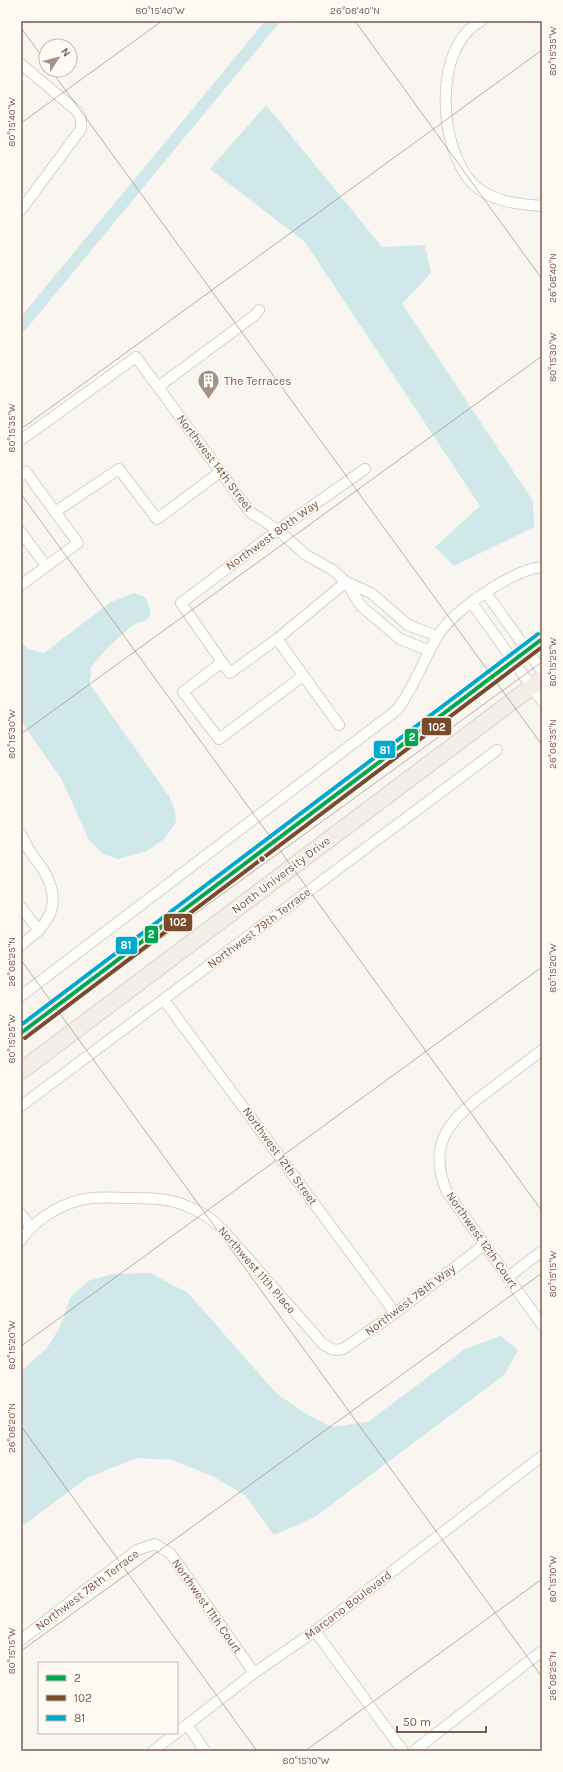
<svg xmlns="http://www.w3.org/2000/svg" width="563" height="1772" viewBox="0 0 563 1772" font-family="Karla,sans-serif">
  <style>
    .water { fill: #d0e8ea }
    .lines { fill: none; stroke-linecap: round; stroke-linejoin: round }
    .canal { stroke: #d0e8ea; stroke-width: 12 }
    .street-casing { stroke: #d7d1cb; stroke-width: 12 }
    .primary-casing { stroke: #dad1cc; stroke-width: 18 }
    .street { stroke: #fefefd; stroke-width: 10 }
    .primary { stroke: #f3eee8; stroke-width: 16 }
    .bus-1-casing { stroke: #fffaf3; stroke-width: 7 }
    .bus-2-casing { stroke: #fffaf3; stroke-width: 7 }
    .bus-3-casing { stroke: #fffaf3; stroke-width: 7 }
    .bus-1 { stroke: #00a651; stroke-width: 4 }
    .bus-2 { stroke: #7a4b2a; stroke-width: 4 }
    .bus-3 { stroke: #00a9ce; stroke-width: 4 }
    .ticks { fill: none; stroke: #7a5c4d; stroke-width: 1; stroke-opacity: 0.45 }
    .bus-dot { fill: #7a5c4d; stroke: #fffaf3; stroke-width: 1.5 }
    .labels { text-anchor: middle; stroke-width: 3; stroke-linejoin: round; paint-order: stroke }
    .poi-label { font-size: 12px; fill: #7a5c4d; stroke: #fffaf3; text-anchor: start }
    .street-label { font-size: 12px; fill: #7a5c4d; stroke: #fffaf3 }
    .line-badge { stroke: #fffaf3; stroke-width: 1.5 }
    .badge-label { font-size: 11px; text-anchor: middle; font-weight: bold; fill: #fff }
    .neatline { fill: none; stroke: #7a5c4d; stroke-width: 1.5 }
    .ticks-label { font-size: 10px; text-anchor: middle; fill: #7a5c4d }
  </style>
  <rect width="100%" height="100%" fill="#f9f5f0"/>
  <g class="water">
    <polygon points="266,105 382,247 425,245 431,273 402,304 533,501 534,527 454,566 435,547 480,506 305,242 210,169"/>
    <polygon points="134,593 146,598 151,614 146,620 133,625 108,647 91,667 90,685 169,796 175,810 176,823 164,839 147,851 118,859 103,854 89,840 62,780 21,721 21,642 28,649 44,653 111,602"/>
    <polygon points="150,1273 188,1293 277,1394 305,1413 332,1427 368,1422 465,1349 501,1336 518,1350 504,1375 315,1517 274,1535 246,1496 214,1477 173,1460 136,1458 87,1478 21,1527 21,1371 47,1348 60,1327 70,1298 88,1281 113,1274"/>
  </g>
  <g class="lines">
    <polyline class="canal" points="21,326 273,21"/>
    <defs>
      <g id="street">
        <path d="M 481,21 C 432,47 438,149 474,185 C 492,202 518,204 542,206"/>
        <polyline points="21,64 77,111 81,118 81,129 21,210"/>
        <polyline points="158,387 255,315 259,310"/>
        <polyline points="21,440 136,357 250,512 278,530 306,555 333,570 346,582 361,606 400,639 430,651"/>
        <polyline points="21,475 26,472 78,543 21,585"/>
        <polyline points="55,512 119,469 157,519 220,472"/>
        <polyline points="21,532 46,566"/>
        <polyline points="346,582 371,593 408,625 437,636"/>
        <polyline points="486,593 542,671"/>
        <polyline points="472,603 542,701"/>
        <polyline points="277,639 339,725"/>
        <polyline points="222,662 230,673 277,639 346,582"/>
        <polyline points="303,676 219,739 183,692 222,662 181,603 278,530 365,469"/>
        <path d="M 21,834 C 24,838 25,843 28,848 C 33,857 40,864 45,873 C 63,906 48,925 21,945"/>
        <polyline points="21,907 39,931"/>
        <path d="M 21,996 L 397,710 C 414,687 423,661 437,637 C 452,611 512,570 542,567"/>
        <polyline points="164,1000 395,1313"/>
        <path d="M 542,1050 C 525,1063 508,1076 491,1089 C 453,1117 425,1141 447,1192 L 542,1325"/>
        <polyline points="21,1106 497,750"/>
        <polyline points="21,1214 30,1226"/>
        <path d="M 21,1240 C 36,1218 64,1201 92,1198 C 104,1197 117,1198 129,1198 C 149,1198 168,1198 187,1206 C 200,1211 212,1219 222,1229 L 323,1344 L 334,1350 L 343,1349 L 395,1313 L 484,1245"/>
        <polyline points="508,1277 542,1251"/>
        <polyline points="315,1631 403,1751"/>
        <polyline points="21,1640 137,1550 155,1544 171,1554 254,1673"/>
        <polyline points="188,1726 205,1751"/>
        <polyline points="153,1751 254,1673 315,1631 542,1456"/>
        <polyline points="414,1751 542,1651"/>
      </g>
      <g id="primary">
        <polyline points="21,1033 542,639"/>
        <polyline points="21,1071 542,679"/>
      </g>
    </defs>
    <use href="#street" class="street-casing"/>
    <use href="#primary" class="primary-casing"/>
    <use href="#street" class="street"/>
    <use href="#primary" class="primary"/>
    <defs>
      <polyline id="bus-1" points="21,1033 542,639"/>
      <polyline id="bus-2" points="25,1038 542,647"/>
      <polyline id="bus-3" points="21,1025 538,634"/>
    </defs>
    <use href="#bus-1" class="bus-1-casing"/>
    <use href="#bus-2" class="bus-2-casing"/>
    <use href="#bus-3" class="bus-3-casing"/>
    <use href="#bus-1" class="bus-1"/>
    <use href="#bus-2" class="bus-2"/>
    <use href="#bus-3" class="bus-3"/>
  </g>
  <path class="ticks" d="M 355,21 L 542,279M 21,28 L 46,62M 51,70 L 542,745M 21,123 L 162,21M 21,429 L 542,50M 21,494 L 542,1211M 21,734 L 542,356M 21,960 L 542,1677M 21,1040 L 542,662M 21,1346 L 542,967M 21,1426 L 257,1751M 21,1651 L 542,1273M 305,1751 L 542,1579"/>
  <defs>
    <symbol id="building-pin" viewBox="-11 -11 22 30"><path d="M0 17L-7.5 6A9.5 9.5 0 1 1 7.5 6Z" fill="#a69286" stroke="#fffaf3"/><path d="M-4-6H4V6H1V3H-1V6H-4ZM-2.5-4.3h1.7v1.8h-1.7ZM.8-4.3h1.7v1.8H.8ZM-2.5-1h1.7V.8h-1.7ZM.8-1h1.7V.8H.8Z" fill="#fff"/></symbol>
  </defs>
  <g fill-rule="evenodd">
    <use href="#building-pin" x="196" y="368" width="25" height="34"/>
  </g>
  <circle class="bus-dot" cx="262" cy="859" r="3.5"/>
  <g class="labels">
    <g class="poi-label">
      <text x="224" y="385">The Terraces</text>
    </g>
    <g class="street-label">
      <text transform="translate(215 463) rotate(53)" y="4">Northwest 14th Street</text>
      <text transform="translate(272 535) rotate(-36)" y="4">Northwest 80th Way</text>
      <text transform="translate(281 875) rotate(-37)" y="4">North University Drive</text>
      <text transform="translate(259 928) rotate(-37)" y="4">Northwest 79th Terrace</text>
      <text transform="translate(280 1156) rotate(54)" y="4">Northwest 12th Street</text>
      <text transform="translate(482 1240) rotate(55)" y="4">Northwest 12th Court</text>
      <text transform="translate(257 1270) rotate(49)" y="4">Northwest 11th Place</text>
      <text transform="translate(410 1300) rotate(-37)" y="4">Northwest 78th Way</text>
      <text transform="translate(87 1590) rotate(-37)" y="4">Northwest 78th Terrace</text>
      <text transform="translate(348 1605) rotate(-37)" y="4">Marcano Boulevard</text>
      <text transform="translate(207 1606) rotate(55)" y="4">Northwest 11th Court</text>
    </g>
  </g>
  <g class="line-badge">
    <rect x="421" y="717" width="31" height="19" rx="4" fill="#7a4b2a"/>
    <rect x="404" y="728" width="15" height="19" rx="4" fill="#00a651"/>
    <rect x="373" y="740" width="23" height="19" rx="4" fill="#00a9ce"/>
    <rect x="163" y="913" width="30" height="19" rx="4" fill="#7a4b2a"/>
    <rect x="144" y="925" width="15" height="19" rx="4" fill="#00a651"/>
    <rect x="115" y="936" width="23" height="19" rx="4" fill="#00a9ce"/>
  </g>
  <g class="badge-label">
    <text x="437" y="731">102</text>
    <text x="412" y="741">2</text>
    <text x="385" y="754">81</text>
    <text x="178" y="926">102</text>
    <text x="151" y="938">2</text>
    <text x="126" y="949">81</text>
  </g>
  <rect width="563" height="1772" fill="none" stroke="#fffaf3" stroke-width="44"/>
  <rect x="38" y="1662" width="140" height="72" fill="#fffaf3" stroke="#cabbb1"/>
  <rect x="46" y="1675" width="20" height="6" fill="#00a651" stroke="#cabbb1"/>
  <text x="74" y="1682" font-size="12" fill="#7a5c4d">2</text>
  <rect x="46" y="1695" width="20" height="6" fill="#7a4b2a" stroke="#cabbb1"/>
  <text x="74" y="1702" font-size="12" fill="#7a5c4d">102</text>
  <rect x="46" y="1715" width="20" height="6" fill="#00a9ce" stroke="#cabbb1"/>
  <text x="74" y="1722" font-size="12" fill="#7a5c4d">81</text>
  <g transform="translate(58 58) rotate(54)"><circle r="19" fill="#fffaf3" stroke="#cabbb1"/>
  <path d="M0-3L7 15L0 10L-7 15Z" fill="#a69286"/>
  <text y="-6" font-size="11" font-weight="bold" text-anchor="middle" fill="#7a5c4d">N</text>
  </g>
  <path d="M397 1726v6h89v-6" fill="none" stroke="#7a5c4d" stroke-width="2"/>
  <text x="403" y="1726" font-size="12" fill="#7a5c4d" stroke="#fffaf3" stroke-width="3" paint-order="stroke">50 m</text>
  <rect x="22" y="22" width="519" height="1728" class="neatline"/>
  <g class="ticks-label">
    <text x="160" y="14">80°15'40"W</text>
    <text x="355" y="14">26°08'40"N</text>
    <text transform="translate(552 51) rotate(-90)" y="4">80°15'35"W</text>
    <text transform="translate(11 122) rotate(-90)" y="4">80°15'40"W</text>
    <text transform="translate(552 278) rotate(-90)" y="4">26°08'40"N</text>
    <text transform="translate(552 357) rotate(-90)" y="4">80°15'30"W</text>
    <text transform="translate(11 428) rotate(-90)" y="4">80°15'35"W</text>
    <text transform="translate(552 662) rotate(-90)" y="4">80°15'25"W</text>
    <text transform="translate(11 734) rotate(-90)" y="4">80°15'30"W</text>
    <text transform="translate(552 744) rotate(-90)" y="4">26°08'35"N</text>
    <text transform="translate(11 962) rotate(-90)" y="4">26°08'25"N</text>
    <text transform="translate(552 968) rotate(-90)" y="4">80°15'20"W</text>
    <text transform="translate(11 1039) rotate(-90)" y="4">80°15'25"W</text>
    <text transform="translate(552 1274) rotate(-90)" y="4">80°15'15"W</text>
    <text transform="translate(11 1345) rotate(-90)" y="4">80°15'20"W</text>
    <text transform="translate(11 1428) rotate(-90)" y="4">26°08'20"N</text>
    <text transform="translate(552 1579) rotate(-90)" y="4">80°15'10"W</text>
    <text transform="translate(11 1651) rotate(-90)" y="4">80°15'15"W</text>
    <text transform="translate(552 1676) rotate(-90)" y="4">26°08'25"N</text>
    <text x="306" y="1764">80°15'10"W</text>
  </g>
</svg>
